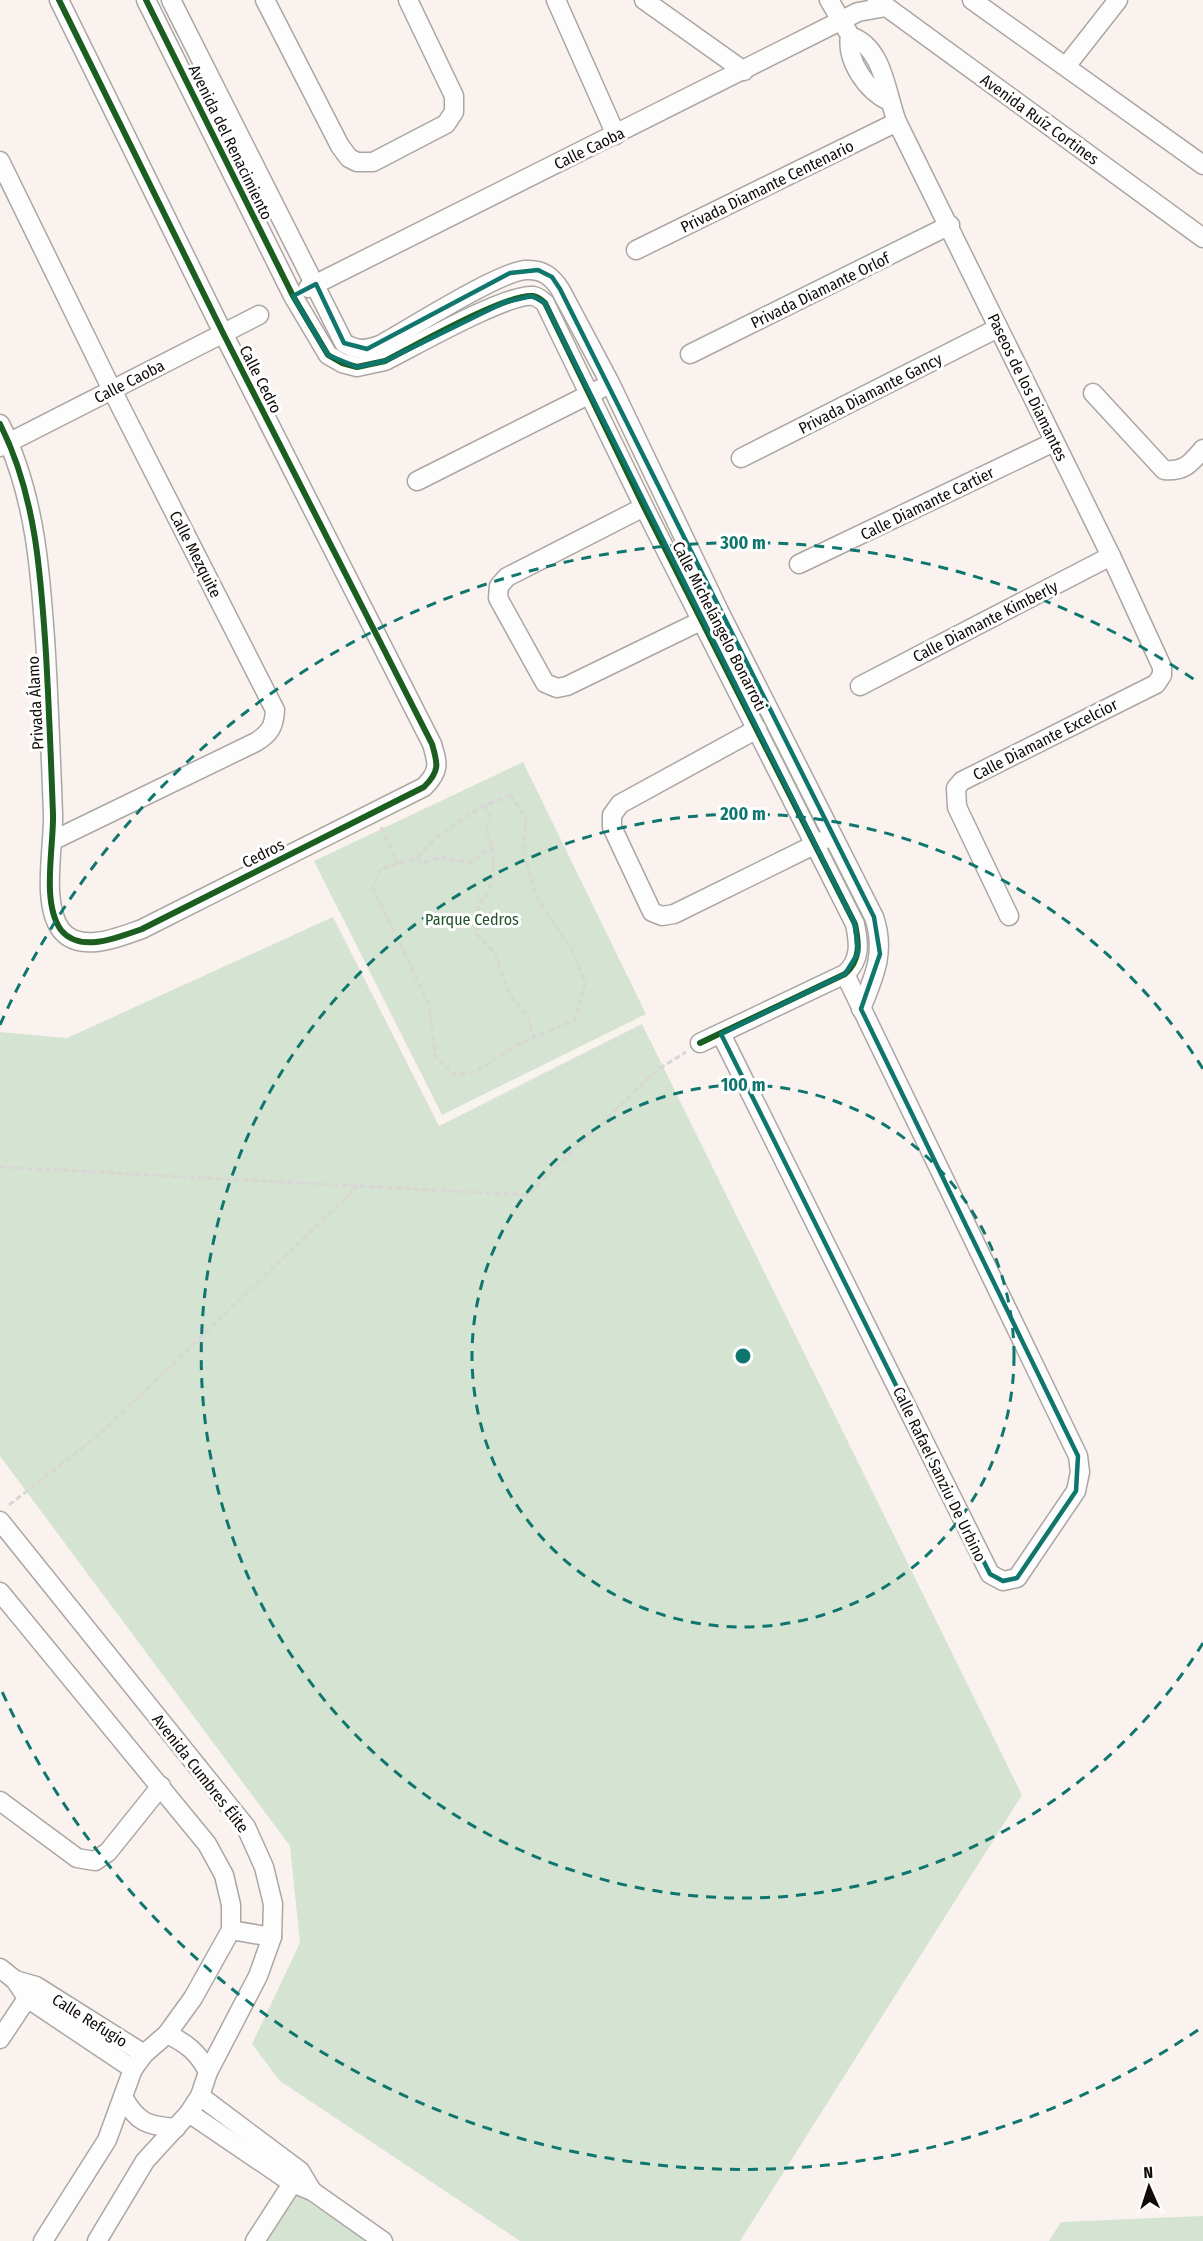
<svg xmlns="http://www.w3.org/2000/svg" width="1203" height="2241" viewBox="0 0 1203 2241" font-family="'Fira Sans Condensed',sans-serif">
  <style>
    .green { fill: #d5e3d2 }
    .lines { fill: none; stroke-linecap: round; stroke-linejoin: round }
    .minor-casing { stroke: #aca6a3; stroke-width: 21 }
    .path { stroke: #d9d7d6; stroke-width: 3; stroke-dasharray: 6 3; stroke-linecap: butt }
    .minor { stroke: #fefdfd; stroke-width: 18 }
    .cycleway-casing { stroke: #fff; stroke-width: 10 }
    .cycleway { stroke: #1b5e20; stroke-width: 6 }
    .marked { fill: none; stroke: #0f766e; stroke-width: 4.5; stroke-linejoin: round }
    .ring { fill: none; stroke: #0f766e; stroke-width: 3; stroke-dasharray: 10 8 }
    .labels { text-anchor: middle; stroke-width: 6; stroke-linejoin: round; paint-order: stroke }
    .street-label { font-size: 16px; fill: #110c09; stroke: #fff }
    .park-label { font-size: 16px; fill: #20512a; stroke: #fff }
    .centre { fill: #0f766e; stroke: #fff; stroke-width: 3 }
    .ring-label { font-size: 18px; text-anchor: middle; font-weight: bold; fill: #0f766e; stroke: #fff; stroke-width: 6; stroke-linejoin: round; paint-order: stroke }
  </style>
  <rect width="100%" height="100%" fill="#faf2ef"/>
  <g class="green">
    <polygon points="523,762 646,1014 442,1115 314,861"/>
    <polygon points="333,917 439,1126 642,1024 1022,1795 740,2241 520,2241 280,2081 252,2044 300,1943 290,1846 0,1456 0,1032 67,1038"/>
    <polygon points="294,2192 366,2241 262,2241"/>
    <polygon points="1203,2216 1203,2241 1049,2241 1061,2222"/>
  </g>
  <g class="lines">
    <defs>
      <g id="minor">
        <path d="M 146,0 L 293,296 L 328,355 L 342,363 L 357,367 L 385,361 C 413,347 507,293 533,296 C 539,297 541,300 545,303 L 644,507 L 855,924 C 859,943 861,960 845,974 L 700,1043"/>
        <path d="M 171,0 L 344,343 C 357,351 366,350 380,345 C 409,329 500,271 526,270 C 543,269 552,277 560,289 L 610,383 L 719,611 L 874,917 C 886,952 874,977 861,1009"/>
        <polyline points="265,0 340,146 349,158 357,162 373,162 446,124 454,112 454,96 408,0"/>
        <polyline points="556,0 616,135"/>
        <polyline points="644,0 744,71"/>
        <polyline points="829,0 848,32"/>
        <polyline points="877,0 1203,238"/>
        <polyline points="972,0 1203,165"/>
        <path d="M 850,36 C 884,47 886,94 897,122 L 1111,556 L 1162,667 L 1162,675 L 1156,684 L 962,781 L 956,788 L 957,807 L 1009,916"/>
        <path d="M 850,36 C 846,61 867,91 889,101"/>
        <polyline points="1067,65 1118,0"/>
        <path d="M 0,161 L 112,390 L 275,710 C 274,727 270,733 256,742 L 54,840"/>
        <polyline points="636,250 897,122"/>
        <polyline points="308,288 858,12 886,7"/>
        <polyline points="690,354 950,225"/>
        <path d="M 1093,393 L 1164,470 C 1184,472 1190,464 1203,449"/>
        <path d="M 0,424 C 36,495 41,576 46,654 C 49,707 51,760 53,814 C 54,846 41,903 61,930 C 80,954 119,937 142,929 L 424,787 C 440,771 438,764 432,744 L 223,333 L 59,0"/>
        <polyline points="0,447 259,315"/>
        <polyline points="741,458 998,328"/>
        <polyline points="417,481 600,389"/>
        <polyline points="644,507 507,577 499,586 498,598 545,683 557,688 567,686 713,615"/>
        <polyline points="799,564 1054,442"/>
        <polyline points="860,686 1111,556"/>
        <polyline points="757,729 620,804 612,815 612,827 652,912 662,916 674,914 822,841"/>
        <polyline points="721,1034 990,1574 1003,1581 1017,1578 1076,1491 1080,1472 1078,1456 845,974"/>
        <polyline points="0,1521 246,1827 264,1867 273,1904 272,1937 258,1976 208,2072 200,2096 189,2113 145,2161 97,2241"/>
        <polyline points="0,1592 207,1844 224,1875 231,1905 231,1930 193,1998 167,2034 144,2054 133,2069 107,2140 43,2241"/>
        <polyline points="0,1801 77,1858 95,1861 108,1852 161,1786"/>
        <polyline points="231,1930 272,1937"/>
        <polyline points="0,1968 15,1980 27,1998 133,2069"/>
        <polyline points="15,1980 36,1986 144,2054"/>
        <path d="M 167,2034 C 186,2043 198,2052 208,2072"/>
        <polyline points="0,2039 34,1988"/>
        <polyline points="200,2096 300,2171 312,2191"/>
        <path d="M 123,2097 C 137,2122 147,2126 176,2128"/>
        <polyline points="189,2113 292,2183 312,2191 383,2241"/>
        <polyline points="255,2241 299,2173"/>
      </g>
    </defs>
    <use href="#minor" class="minor-casing"/>
    <g class="path">
      <polygon points="510,795 526,817 524,852 536,897 573,952 585,983 575,1020 519,1044 475,1072 454,1075 435,1056 429,1004 373,888 380,869 417,858 437,837 481,807"/>
      <path d="M 485,805 L 490,816 L 486,828 C 495,848 499,887 479,903 L 477,934 L 495,954 L 509,993 L 528,1017 L 534,1037"/>
      <polyline points="381,827 398,864"/>
      <polyline points="417,858 422,863 441,857 470,863 494,845"/>
      <polyline points="0,1167 527,1195 657,1070 686,1052"/>
      <polyline points="9,1505 100,1434 358,1186"/>
    </g>
    <use href="#minor" class="minor"/>
    <defs>
      <g id="cycleway">
        <path d="M 146,0 L 293,296 L 328,355 L 342,363 L 357,367 L 385,361 C 413,347 507,293 533,296 C 539,297 541,300 545,303 L 644,507 L 855,924 C 859,943 861,960 845,974 L 700,1043"/>
        <path d="M 0,424 C 36,495 41,576 46,654 C 49,707 51,760 53,814 C 54,846 41,903 61,930 C 80,954 119,937 142,929 L 424,787 C 440,771 438,764 432,744 L 223,333 L 59,0"/>
      </g>
    </defs>
    <use href="#cycleway" class="cycleway-casing"/>
    <use href="#cycleway" class="cycleway"/>
  </g>
  <path class="marked" d="M 538,270 L 552,277 L 560,289 L 874,917 L 880,954 L 861,1009 L 1078,1456 L 1076,1491 L 1017,1578 L 1003,1581 L 990,1574 L 721,1034 L 845,974 L 858,953 L 855,924 L 545,303 L 532,296 L 505,302 L 385,361 L 357,367 L 328,355 L 293,296 L 316,284 L 344,343 L 367,349 L 510,273 Z"/>
  <g class="ring">
    <circle cx="743" cy="1356" r="271"/>
    <path d="M1203 1643A542 542 0 1 1 1203 1069"/>
    <path d="M1198 2030A813 813 0 0 1 0 1687M0 1025A813 813 0 0 1 1198 682"/>
  </g>
  <g class="labels">
    <g class="street-label">
      <text transform="translate(1040 119) rotate(36)" y="6">Avenida Ruíz Cortines</text>
      <text transform="translate(231 142) rotate(64)" y="6">Avenida del Renacimiento</text>
      <text transform="translate(589 148) rotate(-26)" y="6">Calle Caoba</text>
      <text transform="translate(767 186) rotate(-26)" y="6">Privada Diamante Centenario</text>
      <text transform="translate(820 290) rotate(-26)" y="6">Privada Diamante Orlof</text>
      <text transform="translate(261 379) rotate(63)" y="6">Calle Cedro</text>
      <text transform="translate(129 381) rotate(-27)" y="6">Calle Caoba</text>
      <text transform="translate(1028 387) rotate(64)" y="6">Paseos de los Diamantes</text>
      <text transform="translate(870 393) rotate(-27)" y="6">Privada Diamante Gancy</text>
      <text transform="translate(927 503) rotate(-26)" y="6">Calle Diamante Cartier</text>
      <text transform="translate(196 554) rotate(63)" y="6">Calle Mezquite</text>
      <text transform="translate(985 621) rotate(-27)" y="6">Calle Diamante Kimberly</text>
      <text transform="translate(720 626) rotate(63)" y="6">Calle Michelángelo Bonarroti</text>
      <text transform="translate(35 703) rotate(-93)" y="6">Privada Álamo</text>
      <text transform="translate(1045 739) rotate(-27)" y="6">Calle Diamante Excelcior</text>
      <text transform="translate(263 853) rotate(-27)" y="6">Cedros</text>
      <text transform="translate(940 1474) rotate(64)" y="6">Calle Rafael Sanziu De Urbino</text>
      <text transform="translate(201 1773) rotate(52)" y="6">Avenida Cumbres Élite</text>
      <text transform="translate(90 2020) rotate(32)" y="6">Calle Refugio</text>
    </g>
    <g class="park-label">
      <text x="472" y="925">Parque Cedros</text>
    </g>
  </g>
  <circle cx="743" cy="1356" r="9" class="centre"/>
  <g class="ring-label">
    <text x="743" y="549">300 m</text>
    <text x="743" y="820">200 m</text>
    <text x="743" y="1091">100 m</text>
  </g>
  <g transform="translate(1149 2187) rotate(357)" stroke="#ffffff" stroke-width="4.5" paint-order="stroke">
  <path d="M0-4.5L10 22L0 15L-10 22Z" fill="#110c09"/>
  <text y="-9" font-size="16" font-weight="bold" text-anchor="middle" fill="#110c09">N</text>
  </g>
</svg>
